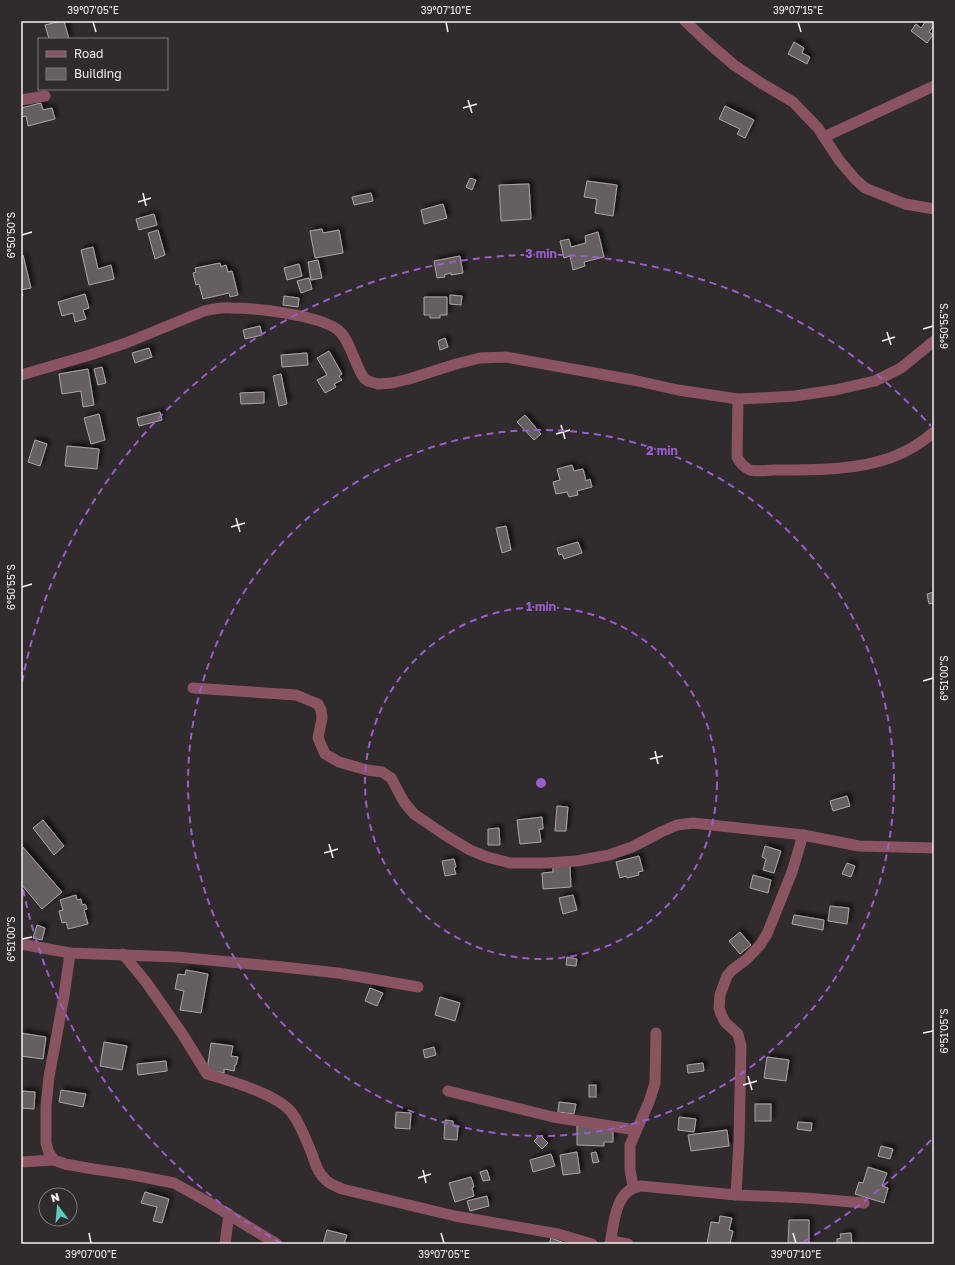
<svg xmlns="http://www.w3.org/2000/svg" width="955" height="1265" viewBox="0 0 955 1265" font-family="'Golos Text',sans-serif">
  <style>
    .building { fill: #665f61; stroke: #aba4a5; filter: url(#shadow) }
    .lines { fill: none; stroke-linecap: round; stroke-linejoin: round }
    .minor { stroke: #895361; stroke-width: 11 }
    .ticks { fill: none; stroke: #f5f2f2; stroke-width: 1.5 }
    .ring { fill: none; stroke: #9a5ecc; stroke-width: 2; stroke-dasharray: 7 5 }
    .centre { fill: #9a5ecc; stroke: #302b2c; stroke-width: 2 }
    .ring-label { font-size: 12px; text-anchor: middle; font-weight: bold; fill: #9a5ecc; stroke: #302b2c; stroke-width: 3; stroke-linejoin: round; paint-order: stroke }
    .neatline { fill: none; stroke: #f5f2f2; stroke-width: 1.5 }
    .ticks-label { font-size: 10px; text-anchor: middle; fill: #f5f2f2 }
  </style>
  <defs>
    <filter id="shadow"><feDropShadow dx="3.5" dy="-3.5" stdDeviation="2" flood-color="#0009"/></filter>
  </defs>
  <rect width="100%" height="100%" fill="#302b2c"/>
  <g class="building">
    <polygon points="62,21 64,21 69,39 49,39 45,25"/>
    <polygon points="926,21 934,22 934,25 929,32 933,35 927,43 911,31 916,24 921,28"/>
    <polygon points="794,42 804,48 802,53 810,57 807,64 788,54"/>
    <polygon points="41,103 43,110 52,108 55,119 28,126 26,116 21,117 21,108"/>
    <polygon points="725,106 754,120 745,138 737,134 740,129 719,119"/>
    <polygon points="470,178 476,180 472,190 466,187"/>
    <polygon points="587,181 617,185 613,216 595,213 597,199 584,197"/>
    <polygon points="529,184 531,219 501,221 499,185"/>
    <polygon points="371,193 373,201 354,205 352,197"/>
    <polygon points="443,204 447,218 424,224 421,210"/>
    <polygon points="154,214 157,225 139,230 136,219"/>
    <polygon points="322,229 323,233 339,230 343,253 315,258 310,231"/>
    <polygon points="158,230 165,255 155,259 148,233"/>
    <polygon points="598,232 604,257 584,262 585,266 573,270 570,256 564,258 560,241 569,239 571,247 586,243 585,236"/>
    <polygon points="93,247 98,269 111,265 114,279 89,285 81,250"/>
    <polygon points="21,255 23,255 31,288 21,290 23,296 21,296"/>
    <polygon points="460,256 463,273 451,275 451,273 444,275 445,277 437,278 434,261"/>
    <polygon points="318,260 322,278 311,280 308,262"/>
    <polygon points="220,263 221,267 226,265 228,272 232,271 238,295 230,297 229,293 203,299 199,284 196,285 193,273 196,272 195,268"/>
    <polygon points="299,264 302,276 287,280 284,268"/>
    <polygon points="309,278 312,289 301,293 297,281"/>
    <polygon points="85,294 89,308 83,310 86,319 75,322 73,313 62,316 58,302"/>
    <polygon points="450,295 462,296 461,305 450,304"/>
    <polygon points="284,296 299,298 298,307 283,305"/>
    <polygon points="424,297 447,297 447,315 440,315 440,318 430,318 430,315 424,315"/>
    <polygon points="260,326 262,335 245,339 243,330"/>
    <polygon points="445,338 448,347 440,350 438,341"/>
    <polygon points="149,348 152,357 135,363 132,353"/>
    <polygon points="329,351 342,374 339,376 342,380 334,384 336,387 325,393 317,380 327,375 317,358"/>
    <polygon points="307,353 308,365 282,367 281,355"/>
    <polygon points="102,367 106,383 98,385 94,369"/>
    <polygon points="88,369 94,405 83,407 81,391 62,394 59,374"/>
    <polygon points="281,374 287,404 279,406 273,376"/>
    <polygon points="264,392 264,403 241,404 240,393"/>
    <polygon points="160,412 162,420 139,426 137,418"/>
    <polygon points="99,414 105,440 91,444 84,418"/>
    <polygon points="525,415 541,434 534,440 517,422"/>
    <polygon points="35,440 47,444 40,466 28,462"/>
    <polygon points="67,446 99,449 97,469 65,466"/>
    <polygon points="572,465 574,471 583,469 586,481 590,479 592,487 577,491 578,495 569,497 567,492 556,494 553,482 560,480 557,469"/>
    <polygon points="506,526 511,550 502,553 496,528"/>
    <polygon points="578,542 582,553 564,559 562,554 559,555 557,548"/>
    <polygon points="934,592 934,603 929,604 927,594"/>
    <polygon points="847,796 850,806 833,811 830,801"/>
    <polygon points="557,806 568,807 566,831 555,831"/>
    <polygon points="542,817 543,829 539,829 541,842 520,844 517,820"/>
    <polygon points="43,820 64,846 54,855 33,828"/>
    <polygon points="499,828 500,845 488,845 488,829"/>
    <polygon points="21,845 62,892 42,909 21,884"/>
    <polygon points="765,846 781,851 774,873 763,870 766,859 762,857"/>
    <polygon points="639,856 643,871 638,872 639,875 627,878 626,876 620,878 616,862"/>
    <polygon points="454,859 456,867 454,868 456,874 445,876 442,861"/>
    <polygon points="847,863 855,866 851,877 842,874"/>
    <polygon points="570,866 571,887 543,889 542,873 553,872 553,867"/>
    <polygon points="753,875 771,880 768,893 750,888"/>
    <polygon points="76,895 77,900 81,899 82,905 85,904 87,909 84,910 88,924 68,929 66,922 62,923 59,911 63,910 60,900"/>
    <polygon points="573,895 577,910 563,914 559,898"/>
    <polygon points="830,906 849,908 847,924 828,921"/>
    <polygon points="794,915 824,920 823,930 792,924"/>
    <polygon points="37,925 45,928 42,940 33,938"/>
    <polygon points="740,932 751,945 740,954 729,941"/>
    <polygon points="567,957 577,959 576,966 566,965"/>
    <polygon points="186,970 208,974 201,1013 180,1010 184,991 175,989 178,974 185,975"/>
    <polygon points="370,988 383,993 377,1006 365,1001"/>
    <polygon points="440,997 460,1003 455,1021 435,1015"/>
    <polygon points="21,1033 46,1037 43,1059 21,1056"/>
    <polygon points="104,1042 127,1046 122,1070 100,1066"/>
    <polygon points="211,1043 233,1046 231,1056 238,1057 236,1065 235,1065 234,1071 224,1069 224,1073 207,1070"/>
    <polygon points="434,1047 436,1055 425,1058 423,1050"/>
    <polygon points="767,1057 789,1060 786,1081 764,1078"/>
    <polygon points="166,1061 167,1071 138,1075 137,1064"/>
    <polygon points="703,1063 704,1071 688,1073 687,1065"/>
    <rect x="589" y="1085" width="7" height="12"/>
    <polygon points="61,1090 86,1094 83,1107 59,1102"/>
    <polygon points="21,1091 35,1092 34,1109 21,1108"/>
    <polygon points="559,1102 576,1104 574,1114 558,1112"/>
    <rect x="755" y="1104" width="16" height="17"/>
    <polygon points="396,1112 411,1113 410,1129 395,1128"/>
    <polygon points="679,1117 696,1119 694,1132 678,1130"/>
    <polygon points="445,1120 453,1121 453,1126 458,1127 457,1140 444,1139"/>
    <polygon points="798,1122 812,1123 811,1131 797,1129"/>
    <polygon points="577,1126 613,1128 613,1142 604,1142 604,1146 577,1145"/>
    <polygon points="727,1130 729,1146 691,1151 688,1135"/>
    <polygon points="540,1135 548,1143 542,1149 534,1141"/>
    <polygon points="881,1146 893,1149 890,1159 878,1156"/>
    <polygon points="577,1152 580,1173 563,1175 560,1155"/>
    <polygon points="596,1152 599,1162 593,1163 591,1153"/>
    <polygon points="551,1154 555,1166 533,1172 530,1160"/>
    <polygon points="868,1167 887,1173 882,1186 888,1188 884,1203 855,1194 859,1182 863,1183"/>
    <polygon points="487,1170 490,1180 483,1181 480,1172"/>
    <polygon points="471,1177 474,1187 472,1188 474,1196 455,1202 449,1183"/>
    <polygon points="145,1192 169,1199 162,1223 153,1221 157,1207 141,1203"/>
    <polygon points="487,1196 489,1206 470,1211 467,1201"/>
    <polygon points="720,1216 732,1218 729,1230 733,1231 730,1244 707,1244 711,1222 719,1223"/>
    <polygon points="789,1220 809,1220 809,1244 788,1244"/>
    <polygon points="327,1230 347,1235 344,1244 323,1244"/>
    <polygon points="851,1233 852,1244 837,1244 837,1239 841,1238 840,1234"/>
    <polygon points="551,1238 567,1244 549,1244"/>
  </g>
  <g class="lines">
    <g class="minor">
      <polyline points="685,21 705,40 734,65 761,83 793,102 818,128 839,160 855,179 865,188 905,204 934,209"/>
      <polyline points="21,100 45,96"/>
      <polyline points="824,137 934,86"/>
      <path d="M 21,375 L 90,355 L 126,343 L 204,311 C 213,309 222,307 231,308 C 256,308 319,315 338,330 C 350,339 355,366 364,378 L 368,381 L 378,384 L 392,383 L 409,379 L 456,364 L 480,358 L 506,357 L 633,380 L 678,390 L 738,399 L 760,398 L 795,396 L 835,390 L 875,381 L 901,368 L 934,341"/>
      <path d="M 738,399 L 737,457 C 740,463 743,467 750,470 C 756,472 767,470 774,470 C 812,470 853,471 890,458 C 907,452 920,444 934,432"/>
      <polyline points="193,688 296,695 318,704 321,710 322,718 318,738 325,754 339,762 367,770 382,772 391,778 404,802 414,814 448,837 470,850 487,857 510,863 547,863 577,861 609,855 632,847 661,832 677,825 693,823 803,835 859,846 934,848"/>
      <polyline points="21,944 70,953 177,957 283,967 338,973 418,987"/>
      <polyline points="70,953 64,996 49,1077 46,1106 46,1143 49,1153 54,1160 65,1164 93,1169 128,1174 174,1183 208,1202 277,1244"/>
      <path d="M 123,954 L 146,982 L 183,1035 L 207,1074 C 230,1081 277,1094 292,1113 C 301,1125 306,1140 312,1154 C 315,1162 317,1172 324,1178 C 328,1184 336,1186 342,1189 L 455,1216 L 558,1234 L 592,1244"/>
      <polyline points="448,1091 553,1117 636,1130"/>
      <polyline points="21,1162 54,1160"/>
      <polyline points="633,1187 630,1169 630,1145 649,1102 655,1083 656,1033"/>
      <polyline points="736,1195 739,1141 741,1046 738,1034 725,1022 721,1014 719,1008 720,995 727,976 732,970 747,959 760,945 767,934 792,872 803,835"/>
      <polyline points="611,1241 628,1244"/>
      <polyline points="225,1244 229,1214"/>
      <path d="M 610,1244 C 614,1223 615,1189 641,1186 L 736,1195 L 806,1198 L 864,1203"/>
    </g>
  </g>
  <path class="ticks" d="M 93,22 L 96,32M 446,22 L 448,32M 798,22 L 801,32M 468,100 L 472,113M 463,108 L 477,104M 143,193 L 146,206M 138,202 L 151,198M 22,235 L 32,232M 923,329 L 933,326M 887,332 L 891,345M 882,341 L 895,337M 561,425 L 565,439M 556,434 L 570,430M 236,518 L 240,532M 231,527 L 245,523M 22,587 L 32,584M 923,681 L 933,678M 655,751 L 658,764M 650,759 L 663,756M 329,844 L 333,858M 324,853 L 338,849M 22,939 L 32,937M 923,1033 L 933,1031M 748,1076 L 752,1090M 743,1085 L 757,1081M 423,1170 L 426,1183M 418,1178 L 431,1174M 89,1233 L 91,1243M 441,1233 L 444,1243M 793,1233 L 796,1243"/>
  <g class="ring">
    <circle cx="541" cy="783" r="176"/>
    <circle cx="541" cy="783" r="353"/>
    <path d="M931 1140A529 529 0 0 1 801 1243M281 1243A529 529 0 0 1 22 884M22 682A529 529 0 0 1 931 426"/>
  </g>
  <circle cx="541" cy="783" r="6" class="centre"/>
  <g class="ring-label">
    <text x="541" y="258">3 min</text>
    <text x="662" y="455">2 min</text>
    <text x="541" y="611">1 min</text>
  </g>
  <rect width="955" height="1265" fill="none" stroke="#302b2c" stroke-width="44"/>
  <rect x="38" y="38" width="130" height="52" fill="#302b2c" stroke="#7f7b7b"/>
  <rect x="46" y="51" width="20" height="6" fill="#895361" stroke="#7f7b7b"/>
  <text x="74" y="58" font-size="12" fill="#f5f2f2">Road</text>
  <rect x="46" y="68" width="20" height="12" fill="#665f61" stroke="#7f7b7b"/>
  <text x="74" y="78" font-size="12" fill="#f5f2f2">Building</text>
  <g transform="translate(58 1207) rotate(344)"><circle r="19" fill="#302b2c" stroke="#7f7b7b"/>
  <path d="M0-3L7 15L0 10L-7 15Z" fill="#59cebe"/>
  <text y="-6" font-size="11" font-weight="bold" text-anchor="middle" fill="#f5f2f2">N</text>
  </g>
  <rect x="22" y="22" width="911" height="1221" class="neatline"/>
  <g class="ticks-label">
    <text x="93" y="14">39°07'05"E</text>
    <text x="446" y="14">39°07'10"E</text>
    <text x="798" y="14">39°07'15"E</text>
    <text transform="translate(11 235) rotate(-90)" y="4">6°50'50"S</text>
    <text transform="translate(944 326) rotate(-90)" y="4">6°50'55"S</text>
    <text transform="translate(11 587) rotate(-90)" y="4">6°50'55"S</text>
    <text transform="translate(944 678) rotate(-90)" y="4">6°51'00"S</text>
    <text transform="translate(11 939) rotate(-90)" y="4">6°51'00"S</text>
    <text transform="translate(944 1031) rotate(-90)" y="4">6°51'05"S</text>
    <text x="91" y="1258">39°07'00"E</text>
    <text x="444" y="1258">39°07'05"E</text>
    <text x="796" y="1258">39°07'10"E</text>
  </g>
</svg>
